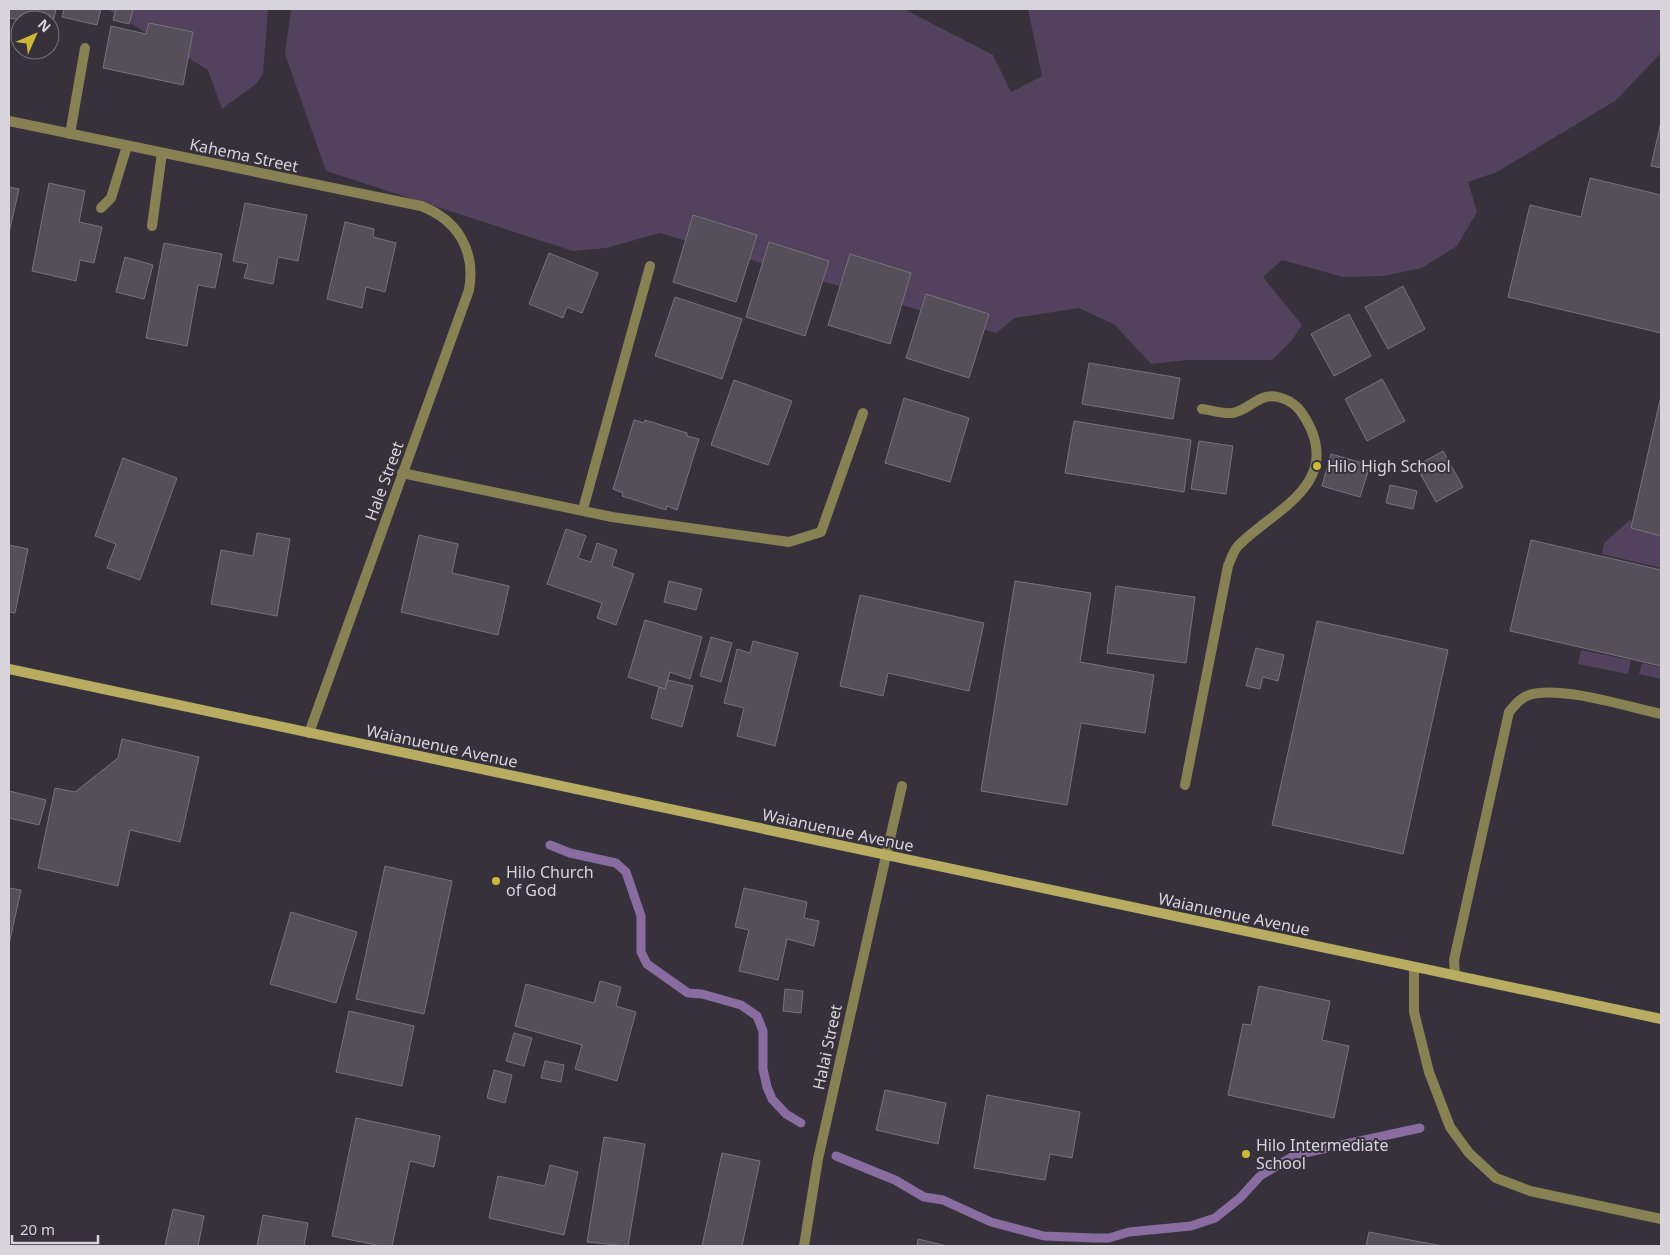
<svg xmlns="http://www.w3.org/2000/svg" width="1670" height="1255" viewBox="0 0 1670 1255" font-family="'Noto Sans',sans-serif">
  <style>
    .green { fill: #52425e }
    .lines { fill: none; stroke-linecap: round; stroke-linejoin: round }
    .stream { stroke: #896da0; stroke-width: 9 }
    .building { fill: #554f5a; stroke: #78727d }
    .lane { stroke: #878153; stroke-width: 10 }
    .street { stroke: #878153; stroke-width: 10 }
    .secondary { stroke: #b7ac61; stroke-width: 10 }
    .poi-dot { fill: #ccb938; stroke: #36313b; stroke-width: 2 }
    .labels { text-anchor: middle; stroke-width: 4; stroke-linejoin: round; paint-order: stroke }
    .street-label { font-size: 16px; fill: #d8d4db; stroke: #36313b }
    .poi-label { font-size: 16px; fill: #d8d4db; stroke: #36313b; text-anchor: start }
  </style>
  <rect width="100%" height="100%" fill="#36313b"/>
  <g class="green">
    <polygon points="107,9 268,9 263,74 256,84 222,109 208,70"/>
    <polygon points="291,9 904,9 993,55 1011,92 1042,76 1028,9 1661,9 1661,53 1615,101 1497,172 1468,182 1477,212 1457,246 1422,268 1383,276 1343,277 1282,260 1263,277 1302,325 1292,340 1272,360 1187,360 1151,364 1115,325 1079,308 1015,318 996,333 660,233 606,248 573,251 326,171 285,54"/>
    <polygon points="1630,520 1632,521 1631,528 1661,536 1661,568 1602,554 1604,543"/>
    <polygon points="1581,650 1631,660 1628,674 1578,664"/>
    <polygon points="1642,663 1661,667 1661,679 1639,674"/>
  </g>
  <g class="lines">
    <g class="stream">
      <polyline points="550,845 570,853 616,863 626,872 641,916 641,952 647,964 688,993 702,994 741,1005 757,1016 763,1031 763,1069 767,1087 772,1099 786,1114 801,1123"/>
      <polyline points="836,1156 895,1180 924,1197 943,1200 991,1222 1044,1236 1095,1238 1109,1238 1129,1232 1191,1226 1215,1218 1240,1198 1260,1176 1295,1155 1420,1128"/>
    </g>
  </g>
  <g class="building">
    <polygon points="9,9 56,9 52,27 50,20 20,20 9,18"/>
    <polygon points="64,9 101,9 97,25 62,17"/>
    <polygon points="116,9 133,9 129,24 113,20"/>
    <polygon points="149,23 193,32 183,85 103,68 111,26 146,34"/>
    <polygon points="1661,122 1661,168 1651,166"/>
    <polygon points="1590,178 1661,195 1661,333 1508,297 1530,205 1581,217"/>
    <polygon points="49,183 85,191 79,222 102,227 94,263 80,260 76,281 32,271"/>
    <polygon points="9,187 19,189 9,233"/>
    <polygon points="245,203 307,215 298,261 278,257 273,284 244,278 248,264 233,261"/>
    <polygon points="693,215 757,235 736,302 673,282"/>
    <polygon points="345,222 374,229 373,237 396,243 385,292 366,287 362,308 327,299"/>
    <polygon points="769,242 829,261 805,336 746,317"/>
    <polygon points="164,243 222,254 215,288 198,285 187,346 146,338"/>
    <polygon points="549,253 598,273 582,313 567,307 563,318 529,304"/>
    <polygon points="850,254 911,273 890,344 828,325"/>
    <polygon points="125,257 153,265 144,299 116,292"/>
    <polygon points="1403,286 1425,329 1388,349 1365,307"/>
    <polygon points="926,294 989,314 969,378 906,358"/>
    <polygon points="675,297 742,319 722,379 655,356"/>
    <polygon points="1349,314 1371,356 1334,376 1311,334"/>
    <polygon points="1089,363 1180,378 1173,419 1082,404"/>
    <polygon points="1382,379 1405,421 1367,441 1345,399"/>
    <polygon points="734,380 792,401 768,465 711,445"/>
    <polygon points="1661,396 1661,536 1631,528"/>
    <polygon points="904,398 969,418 950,482 885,463"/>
    <polygon points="634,420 644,423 645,420 687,433 687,436 699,439 677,510 667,506 666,510 622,496 623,493 613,489"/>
    <polygon points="1074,421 1191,440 1184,492 1065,473"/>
    <polygon points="1199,441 1233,446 1226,494 1191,489"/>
    <polygon points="1443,451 1463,487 1436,502 1416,466"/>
    <polygon points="1331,454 1370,465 1360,497 1322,486"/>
    <polygon points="123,458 177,478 140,580 107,568 116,544 95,536"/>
    <polygon points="1390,485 1417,491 1413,509 1386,503"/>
    <polygon points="566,529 586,536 578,558 591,562 597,543 617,550 612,566 634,574 616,625 597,618 602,603 547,584"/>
    <polygon points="257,533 290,539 277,616 211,604 221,550 253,556"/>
    <polygon points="419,535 458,544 452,573 509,586 498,635 401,612"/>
    <polygon points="1531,540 1661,570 1661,666 1510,631"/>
    <polygon points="9,545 28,549 15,613 9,612"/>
    <polygon points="669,581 702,589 696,610 664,602"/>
    <polygon points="1015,581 1091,593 1080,662 1154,675 1145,733 1081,723 1067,805 981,791"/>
    <polygon points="1116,586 1195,597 1186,663 1107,653"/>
    <polygon points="860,595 984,623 969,691 888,673 883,696 840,686"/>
    <polygon points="645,620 702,637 690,679 670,672 665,689 628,677"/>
    <polygon points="1317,621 1448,650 1403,854 1272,825"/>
    <polygon points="711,637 732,643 721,682 700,676"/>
    <polygon points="753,641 798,653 775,746 737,736 744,708 724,703 737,649 750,653"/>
    <polygon points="1256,648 1284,655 1278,681 1263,677 1260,689 1246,686"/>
    <polygon points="668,680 693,686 682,727 651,718 659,687 665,689"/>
    <polygon points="122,739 199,757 180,842 130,830 118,886 38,868 55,788 75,792 118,758"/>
    <polygon points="9,791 46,800 39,825 9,818"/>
    <polygon points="385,866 452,881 424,1014 356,999"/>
    <polygon points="9,888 21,890 9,944"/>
    <polygon points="744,888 807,902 804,918 819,921 814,946 787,939 778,980 739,971 749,930 735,927"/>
    <polygon points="291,912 357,932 336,1003 270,984"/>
    <polygon points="600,981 621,987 616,1006 636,1012 617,1081 575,1069 582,1045 515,1026 526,984 594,1003"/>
    <polygon points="1259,986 1330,1001 1322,1040 1349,1046 1334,1118 1228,1095 1243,1024 1251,1025"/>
    <polygon points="785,989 803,991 801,1013 783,1011"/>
    <polygon points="349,1011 414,1026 402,1086 336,1072"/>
    <polygon points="514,1033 532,1038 524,1066 506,1061"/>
    <polygon points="545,1061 564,1065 561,1082 541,1078"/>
    <polygon points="494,1070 512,1075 505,1103 487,1098"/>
    <polygon points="885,1090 946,1103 938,1144 876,1130"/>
    <polygon points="987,1095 1080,1112 1072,1158 1050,1154 1045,1180 974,1168"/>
    <polygon points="356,1118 440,1136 434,1167 410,1161 392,1246 381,1246 332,1236"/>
    <polygon points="604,1137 645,1144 628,1246 587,1242"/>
    <polygon points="722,1153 760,1161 742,1246 702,1246"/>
    <polygon points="550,1165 578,1172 564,1235 489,1218 498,1176 545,1186"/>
    <polygon points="173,1209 204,1216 198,1246 165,1246"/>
    <polygon points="263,1215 308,1223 304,1246 257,1246"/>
    <polygon points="1369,1232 1410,1240 1443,1246 1366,1246"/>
    <polygon points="918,1239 947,1246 917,1246"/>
  </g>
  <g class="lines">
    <g class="lane">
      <polyline points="70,134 85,48"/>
      <polyline points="101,208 111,198 127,146"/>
      <polyline points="152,226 162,153"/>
      <polyline points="402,473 612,517 789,542 821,532 863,413"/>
      <polyline points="583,509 650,266"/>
      <path d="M 1185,785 L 1228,566 C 1231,560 1233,551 1238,546 C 1272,511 1338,487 1310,427 C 1302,411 1295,401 1278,397 C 1259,392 1249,411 1232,413 C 1223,414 1211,410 1202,409"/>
      <polyline points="886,856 902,786"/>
      <polyline points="1414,967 1414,1012 1429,1072 1450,1127 1469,1153 1496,1178 1530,1191 1661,1219"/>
      <path d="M 1455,975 L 1454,960 L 1509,712 C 1515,705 1520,698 1529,695 C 1560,685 1628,707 1661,714"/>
    </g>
    <g class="street">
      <path d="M 9,121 L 421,206 C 458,220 476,251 469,290 L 309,733"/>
      <polyline points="804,1246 818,1159 886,856"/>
    </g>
    <polyline class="secondary" points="9,669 1661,1019"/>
  </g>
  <g class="poi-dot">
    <circle cx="1317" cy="466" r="5"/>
    <circle cx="496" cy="881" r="5"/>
    <circle cx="1246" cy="1154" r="5"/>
  </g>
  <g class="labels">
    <g class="street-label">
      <text transform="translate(244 155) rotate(12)" y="6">Kahema Street</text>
      <text transform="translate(384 481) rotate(-70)" y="6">Hale Street</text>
      <text transform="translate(442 746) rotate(12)" y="6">Waianuenue Avenue</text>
      <text transform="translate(838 830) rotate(12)" y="6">Waianuenue Avenue</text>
      <text transform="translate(1234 914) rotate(12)" y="6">Waianuenue Avenue</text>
      <text transform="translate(827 1047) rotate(-78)" y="6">Halai Street</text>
    </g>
    <g class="poi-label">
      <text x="1327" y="472">Hilo High School</text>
      <text x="506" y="878">Hilo Church<tspan x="506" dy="18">of God</tspan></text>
      <text x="1256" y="1151">Hilo Intermediate<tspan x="1256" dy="18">School</tspan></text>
    </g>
  </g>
  <rect width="1670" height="1255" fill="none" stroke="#d8d4db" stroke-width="20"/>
  <g transform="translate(35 35) rotate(45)"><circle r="24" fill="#36313b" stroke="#77727b"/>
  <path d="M0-4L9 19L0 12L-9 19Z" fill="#ccb938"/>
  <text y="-8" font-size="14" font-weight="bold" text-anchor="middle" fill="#d8d4db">N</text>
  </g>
  <path d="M12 1235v8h86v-8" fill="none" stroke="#d8d4db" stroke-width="2.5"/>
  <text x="20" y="1235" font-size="15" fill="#d8d4db" stroke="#36313b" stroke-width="4" paint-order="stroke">20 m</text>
</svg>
